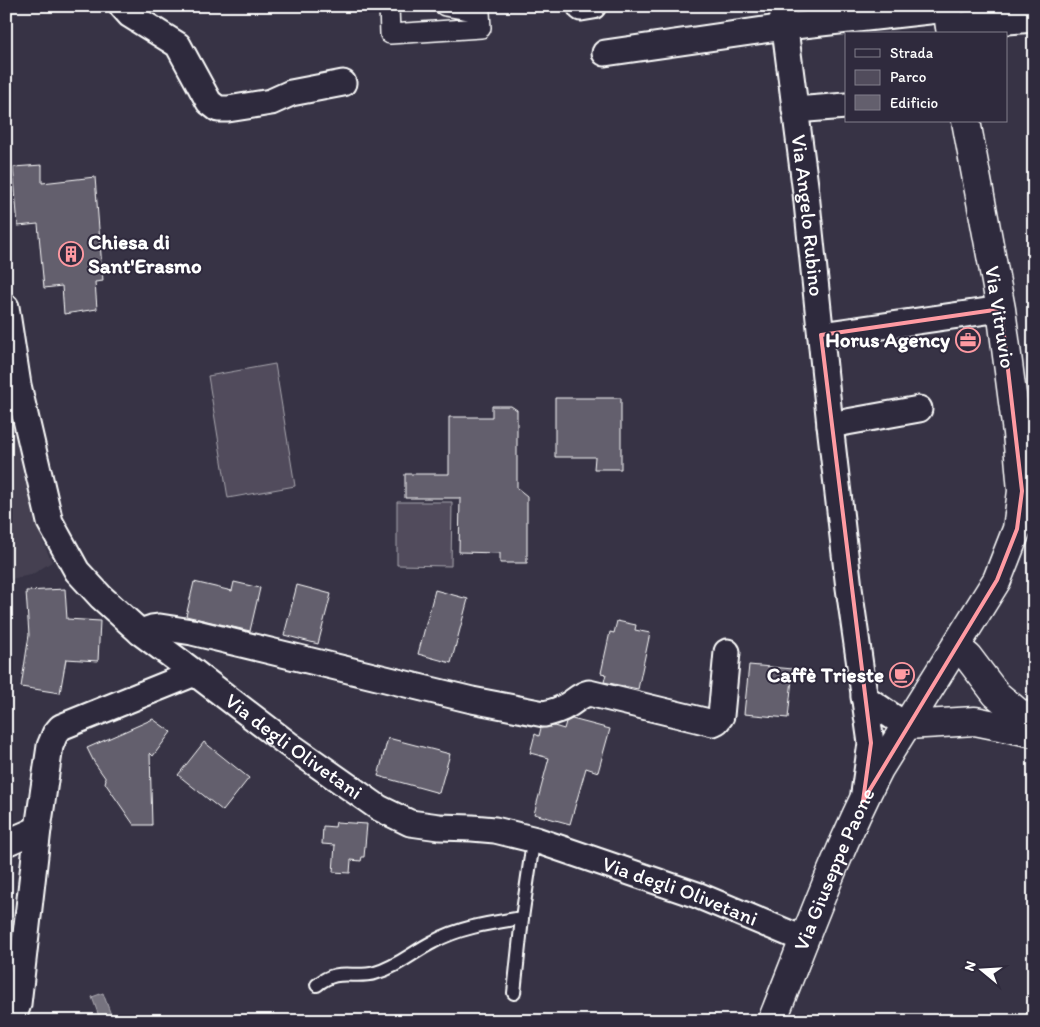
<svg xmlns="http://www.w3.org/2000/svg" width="1040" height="1027" viewBox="0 0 1040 1027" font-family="Itim,sans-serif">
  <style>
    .built { fill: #444051 }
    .green { fill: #514c5c; stroke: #a8a6ae }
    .water { fill: #76737f; stroke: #adabb2 }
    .building { fill: #635f6d; stroke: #fff }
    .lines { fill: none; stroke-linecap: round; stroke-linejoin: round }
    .service-casing { stroke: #fff; stroke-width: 16 }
    .pedestrian-casing { stroke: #fff; stroke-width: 22 }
    .minor-casing { stroke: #fff; stroke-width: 29 }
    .tertiary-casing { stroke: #fff; stroke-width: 31 }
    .service { stroke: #2f2a3d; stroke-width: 12 }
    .pedestrian { stroke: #2f2a3d; stroke-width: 19 }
    .minor { stroke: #2f2a3d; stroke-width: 25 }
    .tertiary { stroke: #2f2a3d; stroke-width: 28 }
    .marked { fill: none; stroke: #ff9aa2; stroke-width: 4; stroke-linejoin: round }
    .labels { text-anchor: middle; stroke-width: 4; stroke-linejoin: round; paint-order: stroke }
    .street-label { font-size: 21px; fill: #fff; stroke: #2f2a3d }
    .poi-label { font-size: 21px; font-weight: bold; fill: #fff; stroke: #2f2a3d; text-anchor: end }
  </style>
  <rect width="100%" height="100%" fill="#373345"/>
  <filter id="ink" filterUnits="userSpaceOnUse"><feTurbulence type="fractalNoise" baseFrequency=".02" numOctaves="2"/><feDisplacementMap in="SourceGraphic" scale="10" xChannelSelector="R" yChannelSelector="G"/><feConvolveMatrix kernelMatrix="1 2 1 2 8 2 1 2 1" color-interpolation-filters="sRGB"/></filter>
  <g filter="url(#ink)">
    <polygon class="built" points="6,391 43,542 52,562 31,575 6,580"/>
    <g class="green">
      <polygon points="275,364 295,486 228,498 208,376"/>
      <polygon points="397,502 452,502 451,566 397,565"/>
    </g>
    <polygon class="water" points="103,993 111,1015 100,1019 92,997"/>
    <g class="building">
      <polygon points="42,165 42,183 95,177 103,281 95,282 97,309 64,314 62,286 44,288 38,224 18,226 13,167"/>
      <polygon points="555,398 621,398 621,469 594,469 595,457 555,457"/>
      <polygon points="492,406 511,406 517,410 517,488 527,496 527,563 500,563 500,553 459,552 460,498 405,498 405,474 449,474 449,417 492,417"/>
      <polygon points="194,582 232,591 234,582 260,588 250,631 186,616"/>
      <polygon points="297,585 331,594 318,644 284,635"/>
      <polygon points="65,589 67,619 100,621 98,661 66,659 60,693 21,687 29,635 26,591"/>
      <polygon points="435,590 468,599 451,663 418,654"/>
      <polygon points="617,621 636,625 635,630 650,633 638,689 604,682 606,674 601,673 610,632 614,633"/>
      <polygon points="749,665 793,669 788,718 744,714"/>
      <polygon points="153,719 171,732 153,756 150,753 152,825 134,825 105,783 106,779 94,762 87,748"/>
      <polygon points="572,719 610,729 598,772 586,768 570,824 534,814 549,758 530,753 535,734 539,736 541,728 554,726 564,729 566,722"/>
      <polygon points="388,738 450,754 439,793 378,776"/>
      <polygon points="204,742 249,778 223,811 178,775"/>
      <polygon points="336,822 367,824 364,857 362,857 361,861 351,860 350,873 333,872 335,845 322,844 323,826 335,827"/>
    </g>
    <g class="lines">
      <defs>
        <g id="service">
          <path d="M 317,985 C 338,967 352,979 375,973 C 397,967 413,952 433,942 C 460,927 491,923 522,918"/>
          <polyline points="514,993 522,918 532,849 536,840"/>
        </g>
        <polyline id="pedestrian" points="389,6 390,34 481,28 480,12 445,6"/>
        <g id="minor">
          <polyline points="122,6 130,15 178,45 209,102 218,109 228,109 271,102 291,93 343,83"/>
          <polyline points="580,6 581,8 593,6"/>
          <path id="s1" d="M 782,6 L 806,193 L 830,425 L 849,588 L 871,743 L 864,793"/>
          <polyline points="949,26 1034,19"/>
          <polyline points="605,53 785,27 947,9"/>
          <polyline points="795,110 846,106"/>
          <path id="s2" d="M 6,307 L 18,385 L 50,522 L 77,571 L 101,597 L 140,632 L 195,673 L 288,744 L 379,808 L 410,823 L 439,827 L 472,828 L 495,830 L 536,840 L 697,895 L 805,940"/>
          <polyline points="821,335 1001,309"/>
          <polyline points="830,425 919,409"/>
          <path d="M 140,632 L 152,628 L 160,627 L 192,632 L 472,700 L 544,714 C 553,712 560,710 568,705 C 575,701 580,695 589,693 L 713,723 L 717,721 L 721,716 L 727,652"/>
          <polyline points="864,697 896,719 907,725"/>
          <polyline points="6,843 38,829"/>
          <polyline points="12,1021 18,1004 38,829 50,746 55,734 61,727 195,673"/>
        </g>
        <g id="tertiary">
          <polyline points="947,6 951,34"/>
          <polyline points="956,647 968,657 996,694 1034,726"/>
          <polyline points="907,725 975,721 1034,733"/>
          <path id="s3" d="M 772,1021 C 806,936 837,850 879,769 L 997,580 L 1017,529 L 1022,491 L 1017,433 L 1001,309 L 966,121"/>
        </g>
      </defs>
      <use href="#service" class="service-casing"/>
      <use href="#pedestrian" class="pedestrian-casing"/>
      <use href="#minor" class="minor-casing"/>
      <use href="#tertiary" class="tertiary-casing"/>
      <use href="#service" class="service"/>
      <use href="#pedestrian" class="pedestrian"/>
      <use href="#minor" class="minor"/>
      <use href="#tertiary" class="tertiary"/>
    </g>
  </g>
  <path class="marked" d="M 1001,309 L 1022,491 L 1017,529 L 997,580 L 863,801 L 871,743 L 821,335 Z"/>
  <defs>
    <symbol id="building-ring" viewBox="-11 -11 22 22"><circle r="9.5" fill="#2f2a3d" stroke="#ff9aa2" stroke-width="1.5"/><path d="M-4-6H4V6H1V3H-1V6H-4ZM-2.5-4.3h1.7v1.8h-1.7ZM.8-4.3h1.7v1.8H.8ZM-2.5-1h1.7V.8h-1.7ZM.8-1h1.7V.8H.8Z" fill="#ff9aa2"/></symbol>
    <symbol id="office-ring" viewBox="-11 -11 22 22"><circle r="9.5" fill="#2f2a3d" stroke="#ff9aa2" stroke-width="1.5"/><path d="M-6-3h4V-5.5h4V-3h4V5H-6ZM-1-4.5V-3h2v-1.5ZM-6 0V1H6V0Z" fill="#ff9aa2"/></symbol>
    <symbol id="cafe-ring" viewBox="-11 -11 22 22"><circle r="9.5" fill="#2f2a3d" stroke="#ff9aa2" stroke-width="1.5"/><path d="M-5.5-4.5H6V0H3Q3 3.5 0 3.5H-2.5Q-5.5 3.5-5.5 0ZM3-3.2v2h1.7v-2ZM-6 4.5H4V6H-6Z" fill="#ff9aa2"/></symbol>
  </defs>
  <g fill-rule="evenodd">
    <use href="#building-ring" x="57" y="240" width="28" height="28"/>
    <use href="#office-ring" x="954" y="326" width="28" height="28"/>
    <use href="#cafe-ring" x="888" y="661" width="28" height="28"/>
  </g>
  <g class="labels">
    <g class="street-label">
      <text dy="7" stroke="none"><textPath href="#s1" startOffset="211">Via Angelo Rubino</textPath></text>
      <text transform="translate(1000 317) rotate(81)" y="7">Via Vitruvio</text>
      <text dy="7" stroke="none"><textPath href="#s2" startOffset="555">Via degli Olivetani</textPath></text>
      <text dy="7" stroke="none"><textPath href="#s3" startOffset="164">Via Giuseppe Paone</textPath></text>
      <text dy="7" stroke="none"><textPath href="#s2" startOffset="975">Via degli Olivetani</textPath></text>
    </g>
    <g class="poi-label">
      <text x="88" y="249" text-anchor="start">Chiesa di<tspan x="88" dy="24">Sant'Erasmo</tspan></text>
      <text x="950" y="347">Horus Agency</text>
      <text x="884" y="682">Caffè Trieste</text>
    </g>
  </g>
  <rect width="1040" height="1027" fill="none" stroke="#2f2a3d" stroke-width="25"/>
  <rect x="12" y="12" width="1015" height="1002" fill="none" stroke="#fff" stroke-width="2" filter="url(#ink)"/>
  <rect x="845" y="32" width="162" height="90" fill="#2f2a3d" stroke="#827f8b"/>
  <rect x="855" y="49" width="25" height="8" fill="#2f2a3d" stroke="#827f8b"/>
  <text x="890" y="58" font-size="15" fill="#ffffff">Strada</text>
  <rect x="855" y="70" width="25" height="15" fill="#514c5c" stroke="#827f8b"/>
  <text x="890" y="82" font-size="15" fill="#ffffff">Parco</text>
  <rect x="855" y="95" width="25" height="15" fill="#635f6d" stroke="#827f8b"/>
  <text x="890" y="108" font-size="15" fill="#ffffff">Edificio</text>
  <g transform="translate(982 970) rotate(288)" stroke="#2f2a3d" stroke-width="4" paint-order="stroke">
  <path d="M0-4L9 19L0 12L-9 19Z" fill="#ffffff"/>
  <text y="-8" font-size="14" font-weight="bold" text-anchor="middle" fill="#ffffff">N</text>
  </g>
</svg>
